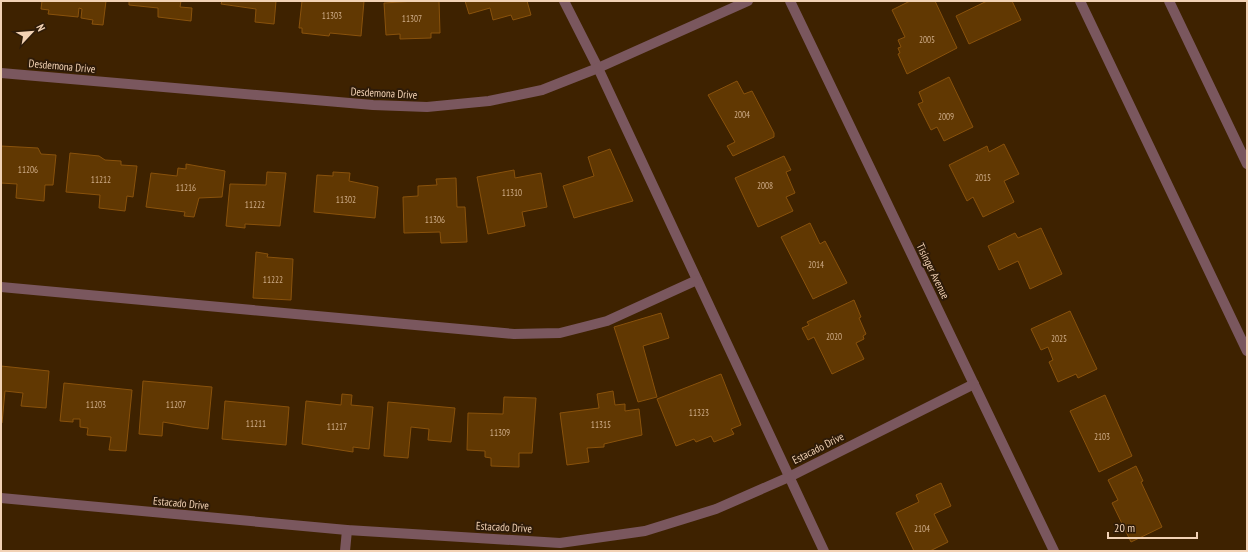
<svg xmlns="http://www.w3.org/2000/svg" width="1248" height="552" viewBox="0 0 1248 552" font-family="'PT Sans Narrow',sans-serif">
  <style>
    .building { fill: #613802; stroke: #89520c }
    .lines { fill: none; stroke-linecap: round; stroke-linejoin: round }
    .service { stroke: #7a575e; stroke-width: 10 }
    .minor { stroke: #7a575e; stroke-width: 10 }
    .labels { text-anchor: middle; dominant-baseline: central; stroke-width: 4; stroke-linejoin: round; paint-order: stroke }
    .number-label { font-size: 9px; fill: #ceac88 }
    .street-label { font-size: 11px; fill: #f2d2b5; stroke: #2e1b08 }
  </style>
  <rect width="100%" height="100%" fill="#3e2200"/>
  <g class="building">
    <path d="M 42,1 L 106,1 L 103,25 L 92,24 L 93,20 L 81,18 L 82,9 L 79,8 L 78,17 L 48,14 L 49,10 L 41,9 Z"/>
    <path d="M 129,1 L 181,1 L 180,7 L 192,8 L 191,21 L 158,17 L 158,8 L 129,5 Z"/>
    <path d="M 222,1 L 276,1 L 274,24 L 255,22 L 256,9 L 221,4 Z"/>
    <path d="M 302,1 L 364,1 L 361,36 L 330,33 L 329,36 L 302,33 L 302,28 L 299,28 Z"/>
    <path d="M 416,1 L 439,1 L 440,33 L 431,33 L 431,38 L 400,39 L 400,34 L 386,35 L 384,3 Z"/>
    <path d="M 465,1 L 527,1 L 531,15 L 513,20 L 511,15 L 493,20 L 490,8 L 469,14 Z"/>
    <path d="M 910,1 L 935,1 L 957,48 L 907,74 L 898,54 L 900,53 L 898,48 L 901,47 L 898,40 L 905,37 L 892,10 Z"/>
    <path d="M 987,1 L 1012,1 L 1021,20 L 969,44 L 956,16 Z"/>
    <path d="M 949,77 L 973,127 L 944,141 L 937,127 L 931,130 L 918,104 L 923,102 L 919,92 Z"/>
    <path d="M 737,81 L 744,94 L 752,91 L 774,133 L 774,137 L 733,156 L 727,146 L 735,142 L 708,95 Z"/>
    <path d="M 1004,144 L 1019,174 L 1004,181 L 1014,202 L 983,217 L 973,197 L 967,201 L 949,165 L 987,146 L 989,152 Z"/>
    <path d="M 1,146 L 38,148 L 41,154 L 56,155 L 53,185 L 45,185 L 44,201 L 16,198 L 17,184 L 1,183 Z"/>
    <path d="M 610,149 L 633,201 L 574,218 L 563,186 L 594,176 L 588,157 Z"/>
    <path d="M 70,153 L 99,156 L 105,160 L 121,161 L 121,165 L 137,166 L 133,197 L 127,196 L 125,211 L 99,208 L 100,195 L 66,192 Z"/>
    <path d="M 784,156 L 791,170 L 786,172 L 795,193 L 786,197 L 793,211 L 758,227 L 735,178 Z"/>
    <path d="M 186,164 L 225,171 L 222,197 L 199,198 L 194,217 L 184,216 L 185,212 L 146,207 L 151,173 L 177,176 L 178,168 L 186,169 Z"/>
    <path d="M 514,170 L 515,178 L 541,173 L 547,207 L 522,212 L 525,226 L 488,234 L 477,177 Z"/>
    <path d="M 267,172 L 286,173 L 280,226 L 245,224 L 245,228 L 226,226 L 230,184 L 266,185 Z"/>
    <path d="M 333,172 L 350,173 L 349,181 L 378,187 L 375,218 L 314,212 L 317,175 L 333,176 Z"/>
    <path d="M 456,178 L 457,207 L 465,207 L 467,242 L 441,243 L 440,232 L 404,233 L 403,197 L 418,196 L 418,186 L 437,185 L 436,179 Z"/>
    <path d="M 810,223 L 820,244 L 825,241 L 847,283 L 813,299 L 781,237 Z"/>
    <path d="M 1041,228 L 1062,274 L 1030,289 L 1018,261 L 999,270 L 988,246 L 1015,233 L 1018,238 Z"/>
    <path d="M 256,252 L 268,254 L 267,257 L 293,259 L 291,300 L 253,298 Z"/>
    <path d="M 854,300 L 861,317 L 859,318 L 866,334 L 863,336 L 864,339 L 856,343 L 864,359 L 832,374 L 814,337 L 808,340 L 802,328 L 809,325 L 807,322 Z"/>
    <path d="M 1070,311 L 1097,369 L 1078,378 L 1076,374 L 1058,382 L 1049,362 L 1053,360 L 1048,347 L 1041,350 L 1031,329 Z"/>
    <path d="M 661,313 L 669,338 L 643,346 L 657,397 L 638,402 L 614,327 Z"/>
    <path d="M 1,366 L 49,371 L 46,408 L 21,406 L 23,393 L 5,391 L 2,423 L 1,423 Z"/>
    <path d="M 721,374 L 741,425 L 731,429 L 734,434 L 714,442 L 711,436 L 696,442 L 694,439 L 676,446 L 657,399 Z"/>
    <path d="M 143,381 L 212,387 L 208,429 L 192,427 L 163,422 L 162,436 L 139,434 Z"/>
    <path d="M 64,383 L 132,390 L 126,451 L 109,450 L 111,437 L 87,435 L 88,428 L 80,427 L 80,419 L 73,419 L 73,422 L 60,421 Z"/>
    <path d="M 613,391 L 615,405 L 625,404 L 625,411 L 639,409 L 642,435 L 604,444 L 604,447 L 587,448 L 589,462 L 567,465 L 560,413 L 599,408 L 597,394 Z"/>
    <path d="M 342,394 L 352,395 L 351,405 L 373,407 L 369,449 L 353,447 L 353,452 L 302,444 L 306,401 L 341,405 Z"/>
    <path d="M 1105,395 L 1132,456 L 1099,472 L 1070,411 Z"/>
    <path d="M 504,397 L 536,398 L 532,453 L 519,453 L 519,467 L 491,466 L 491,458 L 485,457 L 485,451 L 467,450 L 468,413 L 503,414 Z"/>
    <path d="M 225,401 L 289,407 L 286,445 L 222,439 Z"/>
    <path d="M 388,402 L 455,408 L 451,442 L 428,440 L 429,429 L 411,427 L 408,458 L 384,456 Z"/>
    <path d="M 1136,466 L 1143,481 L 1141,482 L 1162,527 L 1131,542 L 1112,503 L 1118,500 L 1108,480 Z"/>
    <path d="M 941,483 L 951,506 L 934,514 L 948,542 L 930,551 L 914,551 L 896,513 L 919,502 L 916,495 Z"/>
  </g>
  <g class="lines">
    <g class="service">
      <path d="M 564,1 L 598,68 L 824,551"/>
      <path d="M 1080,1 L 1247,351"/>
      <path d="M 1169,1 L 1247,164"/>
      <path d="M 1,287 L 514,334 L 560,333 L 607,321 L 697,280"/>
    </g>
    <g class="minor">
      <path d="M 790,1 L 1054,551"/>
      <path d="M 1,73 L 373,105 L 427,107 L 489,101 L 542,90 L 598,68 L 748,1"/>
      <path d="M 1,498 L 347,530 L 560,543 L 645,531 L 716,509 L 789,477 L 974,384"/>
      <path d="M 345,551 L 347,530"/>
    </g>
  </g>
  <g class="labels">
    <g class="number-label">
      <text x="332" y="15">11303</text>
      <text x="412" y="18">11307</text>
      <text x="927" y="39">2005</text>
      <text x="742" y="114">2004</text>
      <text x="946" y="116">2009</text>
      <text x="28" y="169">11206</text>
      <text x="983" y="177">2015</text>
      <text x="101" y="179">11212</text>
      <text x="765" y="185">2008</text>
      <text x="186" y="187">11216</text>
      <text x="512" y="192">11310</text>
      <text x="346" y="199">11302</text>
      <text x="255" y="204">11222</text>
      <text x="435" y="219">11306</text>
      <text x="816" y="264">2014</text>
      <text x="273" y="279">11222</text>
      <text x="834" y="336">2020</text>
      <text x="1059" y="338">2025</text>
      <text x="96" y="404">11203</text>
      <text x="176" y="404">11207</text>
      <text x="699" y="412">11323</text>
      <text x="256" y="423">11211</text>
      <text x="601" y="424">11315</text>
      <text x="337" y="426">11217</text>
      <text x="500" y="432">11309</text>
      <text x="1102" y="436">2103</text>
      <text x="922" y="528">2104</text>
    </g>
    <g class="street-label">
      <text transform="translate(62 66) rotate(5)">Desdemona Drive</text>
      <text transform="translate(384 93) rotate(3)">Desdemona Drive</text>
      <text transform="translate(933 271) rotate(64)">Tisinger Avenue</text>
      <text transform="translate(818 448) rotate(-27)">Estacado Drive</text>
      <text transform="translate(181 503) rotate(5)">Estacado Drive</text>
      <text transform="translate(504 527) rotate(3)">Estacado Drive</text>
    </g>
  </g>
  <rect width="1248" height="552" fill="none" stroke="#f2d2b5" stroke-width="4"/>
  <g transform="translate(32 32) rotate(64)" stroke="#2e1b08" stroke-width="3" paint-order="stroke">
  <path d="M0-3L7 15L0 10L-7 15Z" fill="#f2d2b5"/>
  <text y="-6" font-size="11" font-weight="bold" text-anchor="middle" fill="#f2d2b5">N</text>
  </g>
  <path d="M1108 532v6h89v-6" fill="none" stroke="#f2d2b5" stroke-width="2"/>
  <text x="1114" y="532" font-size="12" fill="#f2d2b5" stroke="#2e1b08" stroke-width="3" paint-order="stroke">20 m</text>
</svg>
